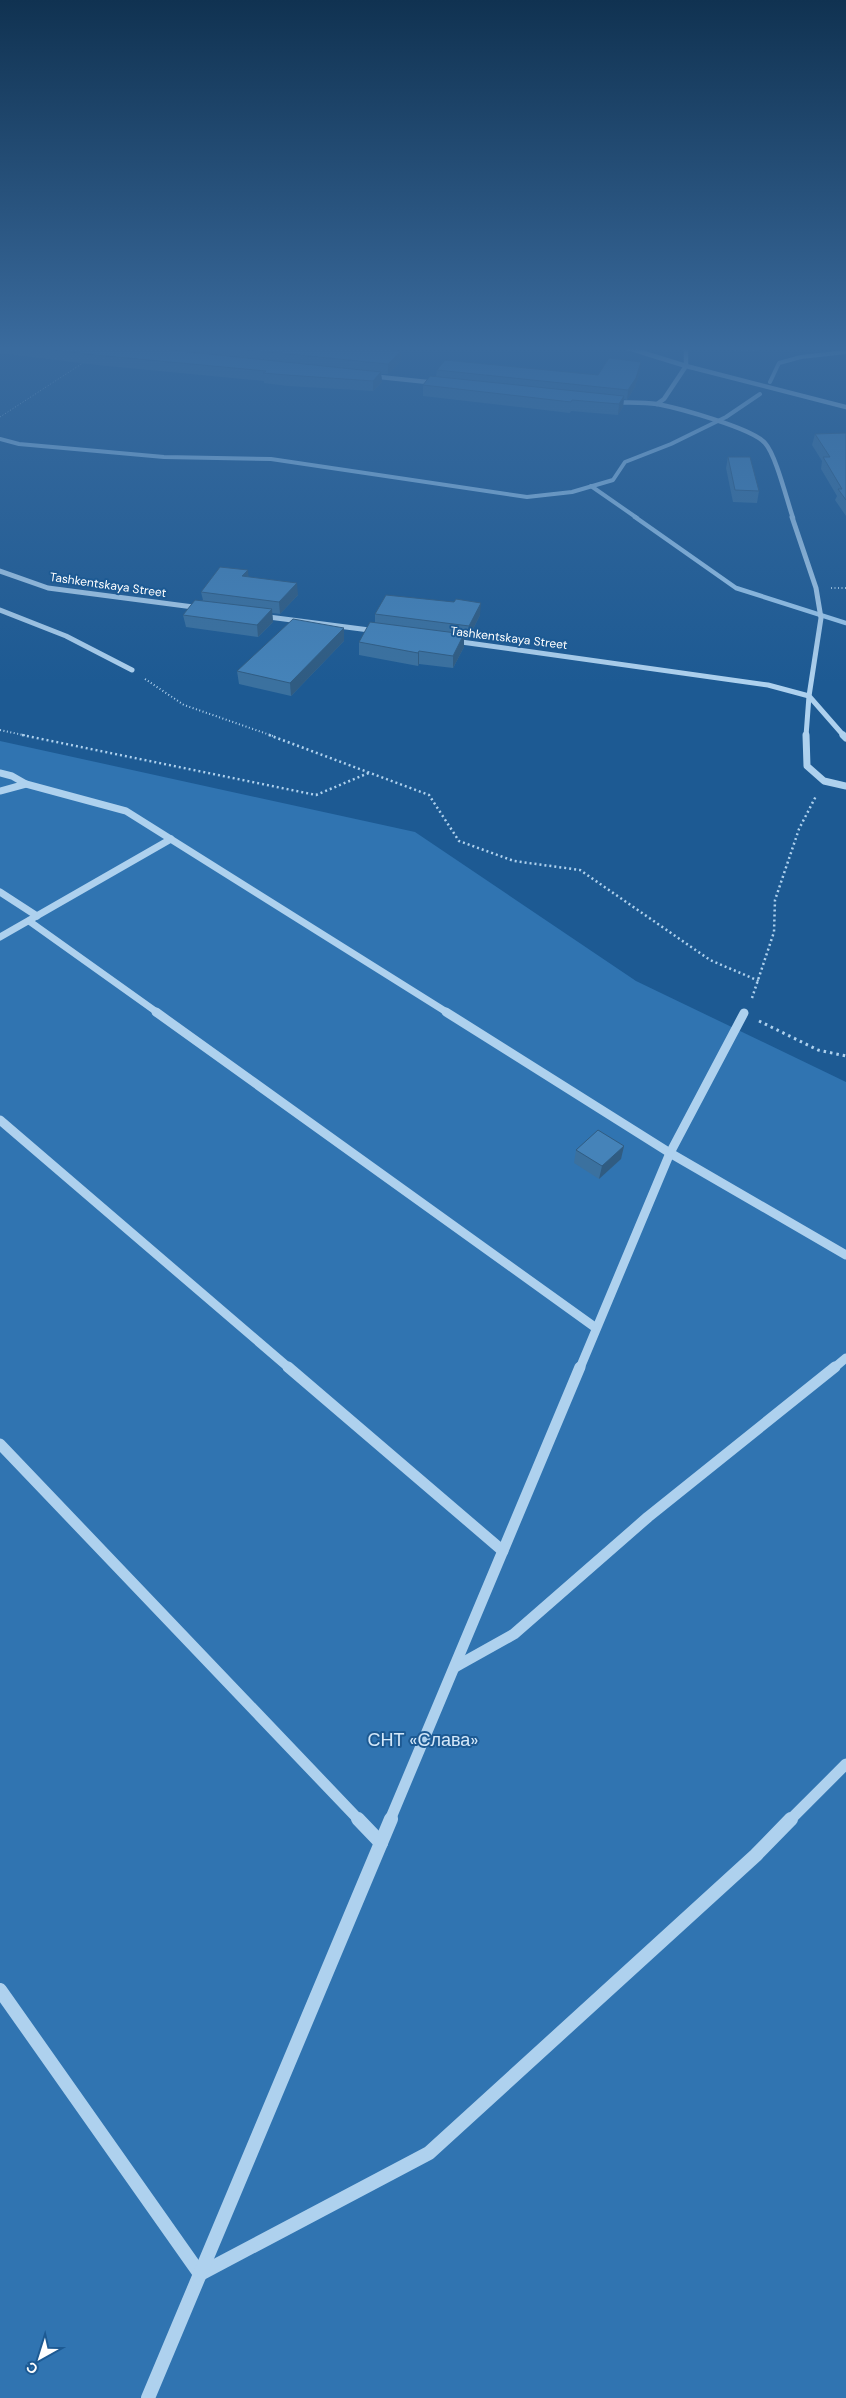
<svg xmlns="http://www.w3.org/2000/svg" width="846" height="2398" viewBox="0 0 846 2398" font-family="'DM Sans',sans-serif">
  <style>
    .green { fill: #3074b1 }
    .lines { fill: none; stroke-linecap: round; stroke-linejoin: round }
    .stream-far1 { stroke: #a2cdf0; stroke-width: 4 }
    .stream { stroke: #a2cdf0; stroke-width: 4.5 }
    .path-far3 { stroke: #aed1ee; stroke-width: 1; stroke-dasharray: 1 2; stroke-linecap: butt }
    .path-far2 { stroke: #aed1ee; stroke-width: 2; stroke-dasharray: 1 2.5; stroke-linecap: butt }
    .path-far1 { stroke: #aed1ee; stroke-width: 2.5; stroke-dasharray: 2 3; stroke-linecap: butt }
    .path { stroke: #aed1ee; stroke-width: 3; stroke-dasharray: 2.5 4; stroke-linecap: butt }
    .minor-far5 { stroke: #aed1ee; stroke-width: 4.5 }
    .minor-far4 { stroke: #aed1ee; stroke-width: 5 }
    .minor-far3 { stroke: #aed1ee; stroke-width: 7 }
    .minor-far2 { stroke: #aed1ee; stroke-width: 9 }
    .minor-far1 { stroke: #aed1ee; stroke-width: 11 }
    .minor { stroke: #aed1ee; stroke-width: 14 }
    .wall { fill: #3b719f }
    .shaded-wall { fill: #305c82 }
    .building { fill: #4583b9; stroke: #305c82 }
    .labels { text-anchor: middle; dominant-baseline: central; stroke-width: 4; stroke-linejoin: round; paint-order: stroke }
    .far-street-label { font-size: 12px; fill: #fff; stroke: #1d5a93 }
    .near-park-label { font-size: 18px; fill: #d5e9fa; stroke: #1d5a93 }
  </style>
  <rect width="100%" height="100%" fill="#1d5a93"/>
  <path class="green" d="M 0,741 L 415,832 L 636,981 L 846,1082 L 846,2398 L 0,2398 Z"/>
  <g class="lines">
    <g class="stream-far1">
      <path d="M 770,382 L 779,363 L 801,357 L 846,352"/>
      <path d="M 0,439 L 19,444 L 164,457 L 271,459 L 527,497 L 572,492 L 613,480 L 625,462 L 671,444 L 726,417 L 760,394"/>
      <path d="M 591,486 L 637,518"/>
    </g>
    <path class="stream" d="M 635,517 L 736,588 L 846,623"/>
    <g class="path-far3">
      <path d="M 717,348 L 747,351 L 777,348"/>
      <path d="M 0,417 L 86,361"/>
    </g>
    <g class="path-far2">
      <path d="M 831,588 L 846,588"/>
      <path d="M 145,679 L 184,705 L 273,736"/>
      <path d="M 0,730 L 28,736"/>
    </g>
    <g class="path-far1">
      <path d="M 22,735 L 316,795 L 371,772"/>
      <path d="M 269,735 L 429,795 L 459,841 L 514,861 L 580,870 L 710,960 L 759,981"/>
      <path d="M 752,998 L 774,932 L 775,900 L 799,829 L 816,796"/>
    </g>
    <path class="path" d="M 759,1021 L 818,1050 L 846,1056"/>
    <g class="minor-far5">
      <path d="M 628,348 L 686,366 L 846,407"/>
      <path d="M 370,376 L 437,383"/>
      <path d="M 611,402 C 626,403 642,402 657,404 C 678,408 752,428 765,443 C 776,455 787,501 793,518"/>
      <path d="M 657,404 L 664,399 L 686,366 L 686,348"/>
    </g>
    <g class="minor-far4">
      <path d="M 792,517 L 816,588 L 821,618 L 809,696 L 844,736"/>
      <path d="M 0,571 L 48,588 L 201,608"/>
      <path d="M 0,610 L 66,636 L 132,670"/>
      <path d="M 261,616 L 377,631"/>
      <path d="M 454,641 L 768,685 L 809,696 L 806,736"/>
    </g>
    <g class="minor-far3">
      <path d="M 806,735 L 807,766 L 824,781 L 846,786"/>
      <path d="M 843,735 L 846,738"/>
      <path d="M 0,773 L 12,776 L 26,784"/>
      <path d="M 0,791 L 26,784 L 126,811 L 448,1013"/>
      <path d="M 0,892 L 37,916"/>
      <path d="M 29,921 L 158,1013"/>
      <path d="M 0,937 L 171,839"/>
    </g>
    <g class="minor-far2">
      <path d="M 156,1012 L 596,1328"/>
      <path d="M 446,1012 L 670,1153 L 846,1255"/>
      <path d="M 0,1120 L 289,1368"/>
      <path d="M 580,1368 L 670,1153 L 744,1013"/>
      <path d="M 834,1368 L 846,1358"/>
    </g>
    <g class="minor-far1">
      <path d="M 288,1367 L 503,1551"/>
      <path d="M 0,1444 L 359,1820"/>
      <path d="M 455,1667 L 514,1634 L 648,1517 L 835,1367"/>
      <path d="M 390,1820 L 580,1367"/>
      <path d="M 790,1820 L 846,1764"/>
    </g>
    <g class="minor">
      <path d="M 358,1819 L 381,1843"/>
      <path d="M 0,1990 L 200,2274 L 429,2153 L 756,1855 L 791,1819"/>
      <path d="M 148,2398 L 391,1819"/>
    </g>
  </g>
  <g class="wall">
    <path d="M 0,348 L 384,348 L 384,349 L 401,361 L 388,374 L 381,374 L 382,382 L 373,391 L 288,386 L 264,383 L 264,381 L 97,365 L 0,353 Z"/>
    <path d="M 437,370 L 598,375 L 640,371 L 635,387 L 627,400 L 624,399 L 623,407 L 618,415 L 571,411 L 570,413 L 423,396 L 423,385 L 436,377 Z"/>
    <path d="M 846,433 L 846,516 L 835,500 L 837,496 L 821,469 L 822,461 L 812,445 L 815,434 Z"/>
    <path d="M 728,457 L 759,491 L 757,503 L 733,502 L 726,468 Z"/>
    <path d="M 249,577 L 298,595 L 280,614 L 272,613 L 273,622 L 258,637 L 186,627 L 183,615 L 203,600 L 201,592 Z"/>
    <path d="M 375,614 L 480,615 L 468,639 L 464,638 L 464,647 L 453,668 L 419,664 L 418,666 L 359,655 L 359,642 L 375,623 Z"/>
    <path d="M 344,628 L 344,641 L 291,696 L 239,684 L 237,671 Z"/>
    <path d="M 624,1146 L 621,1159 L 599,1179 L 574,1163 L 576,1150 Z"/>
  </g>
  <g class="shaded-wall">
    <path d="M 401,351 L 401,361 L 388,374 L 388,364 Z"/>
    <path d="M 641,362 L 640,371 L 635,387 L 627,400 L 628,390 Z"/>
    <path d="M 381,372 L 382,382 L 373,391 L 373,381 Z"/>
    <path d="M 624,396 L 623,407 L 618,415 L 619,404 Z"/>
    <path d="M 248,570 L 249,582 L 242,576 Z"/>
    <path d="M 297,583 L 298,595 L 280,614 L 279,602 Z"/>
    <path d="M 481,603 L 480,615 L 468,639 L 469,626 Z"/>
    <path d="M 272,609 L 273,622 L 258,637 L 257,625 Z"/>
    <path d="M 344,628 L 344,641 L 291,696 L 290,683 Z"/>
    <path d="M 464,634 L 464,647 L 453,668 L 453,656 Z"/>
    <path d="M 419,651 L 419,664 L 418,666 L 418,653 Z"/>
    <path d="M 624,1146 L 621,1159 L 599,1179 L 602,1166 Z"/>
  </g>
  <g class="building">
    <path d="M 38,348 L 151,348 L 381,372 L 373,381 L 287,375 L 263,373 L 266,371 L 95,355 Z"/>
    <path d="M 229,348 L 377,348 L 401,351 L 388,364 Z"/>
    <path d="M 609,358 L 641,362 L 636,378 L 628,390 L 437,370 L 445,360 L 598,375 Z"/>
    <path d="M 430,376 L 624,396 L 619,404 L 572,400 L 571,402 L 423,385 Z"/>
    <path d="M 846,433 L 846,500 L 838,489 L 842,489 L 823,457 L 830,457 L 815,434 Z"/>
    <path d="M 728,457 L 750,457 L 759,491 L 735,490 Z"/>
    <path d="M 220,567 L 248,570 L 242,576 L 297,583 L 279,602 L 201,592 Z"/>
    <path d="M 386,595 L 454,602 L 456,599 L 481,603 L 469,626 L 375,614 Z"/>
    <path d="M 195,600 L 272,609 L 257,625 L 183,615 Z"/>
    <path d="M 293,619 L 344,628 L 290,683 L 237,671 Z"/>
    <path d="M 370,622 L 464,634 L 453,656 L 419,651 L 418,653 L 359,642 Z"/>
    <path d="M 598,1130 L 624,1146 L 602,1166 L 576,1150 Z"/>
  </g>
  <linearGradient id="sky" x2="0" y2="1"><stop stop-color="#103251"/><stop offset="0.51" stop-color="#3a6b9e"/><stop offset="1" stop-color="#3a6b9e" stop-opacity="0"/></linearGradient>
  <rect width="846" height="683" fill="url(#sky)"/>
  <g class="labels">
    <g class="far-street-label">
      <text transform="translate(108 585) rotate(8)">Tashkentskaya Street</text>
      <text transform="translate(509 638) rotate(7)">Tashkentskaya Street</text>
    </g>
    <g class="near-park-label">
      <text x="423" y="1740">СНТ «Слава»</text>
    </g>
  </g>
  <g transform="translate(40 2358) rotate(219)" stroke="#1d5a93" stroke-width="4" paint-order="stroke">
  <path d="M0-4L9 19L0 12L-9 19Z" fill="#ffffff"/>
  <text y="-8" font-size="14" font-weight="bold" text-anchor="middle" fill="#ffffff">С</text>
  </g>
</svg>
